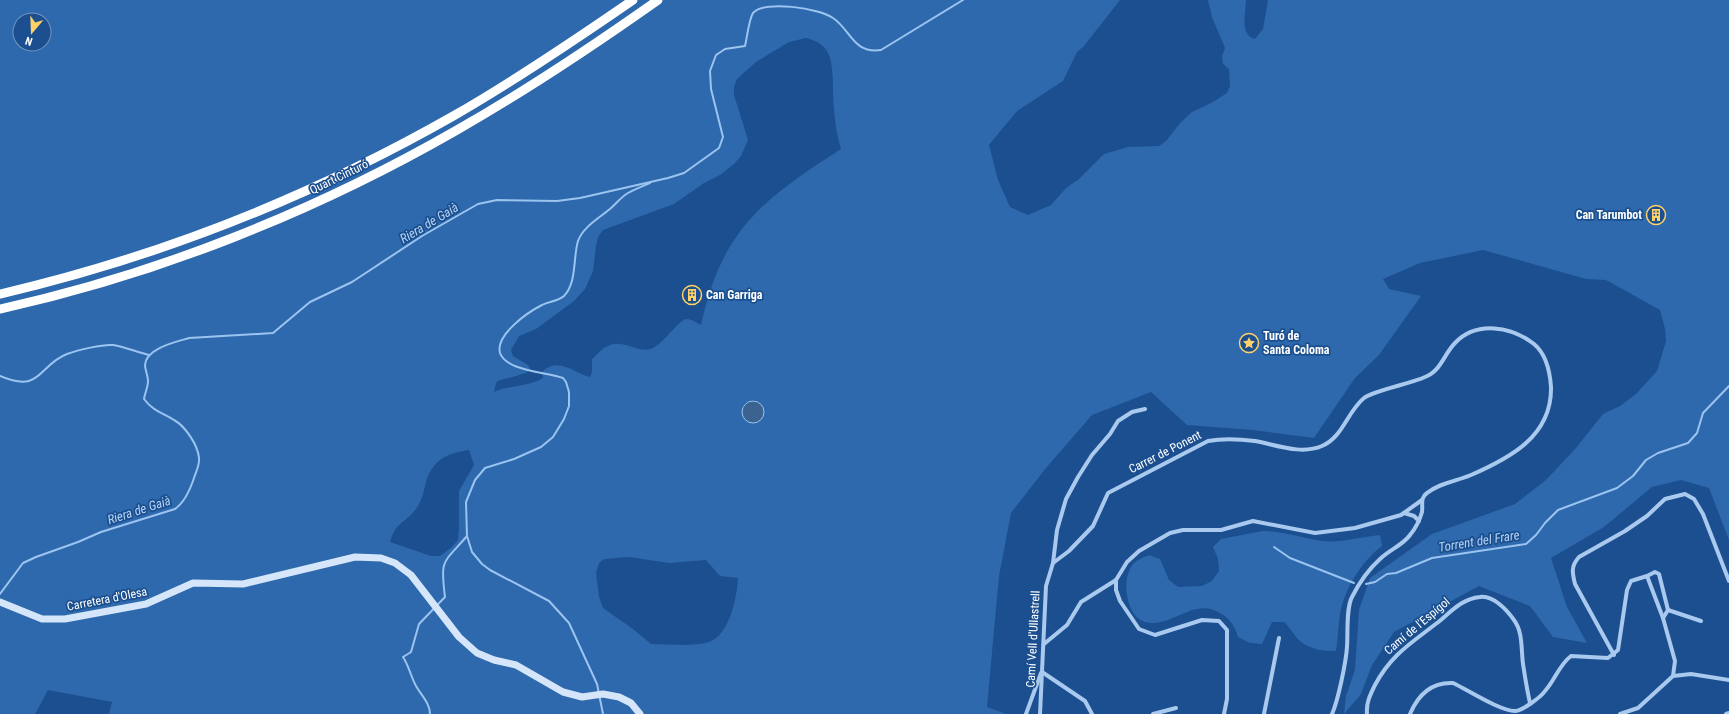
<svg xmlns="http://www.w3.org/2000/svg" width="1729" height="714" viewBox="0 0 1729 714" font-family="'Roboto Condensed',sans-serif">
  <style>
    .green { fill: #2e69ad; fill-rule: evenodd }
    .water { fill: #3c6290; stroke: #9cc4f0 }
    .lines { fill: none; stroke-linecap: round; stroke-linejoin: round }
    .stream { stroke: #9cc4f0; stroke-width: 2 }
    .street { stroke: #a9c9ee; stroke-width: 4 }
    .secondary { stroke: #d6e6fa; stroke-width: 7 }
    .highway { stroke: #fff; stroke-width: 9 }
    .labels { text-anchor: middle; dominant-baseline: central; stroke-width: 3.5; stroke-linejoin: round; paint-order: stroke }
    .street-label { font-size: 12px; fill: #fff; stroke: #1b4f8f }
    .poi-label { font-size: 12px; font-weight: bold; fill: #fff; stroke: #1b4f8f; text-anchor: start }
    .water-label { font-size: 13px; font-style: italic; fill: #b5d3f5; stroke: #1b4f8f }
  </style>
  <rect width="100%" height="100%" fill="#1b4f8f"/>
  <g class="green">
    <path d="M 0,0 L 1120,0 L 1084,46 L 1077,52 L 1063,81 L 1017,111 L 989,145 L 998,180 L 1010,207 L 1028,215 L 1051,205 L 1066,188 L 1079,179 L 1104,154 L 1128,147 L 1159,146 L 1166,141 L 1181,122 L 1192,112 L 1213,102 L 1227,93 L 1230,86 L 1229,69 L 1223,64 L 1222,56 L 1225,48 L 1212,17 L 1208,0 L 1246,0 C 1246,12 1239,35 1255,39 L 1263,29 L 1268,0 L 1729,0 L 1729,540 L 1709,488 L 1681,480 L 1652,487 L 1604,527 L 1551,558 L 1567,607 L 1587,643 L 1553,637 L 1530,606 L 1479,586 L 1394,632 L 1372,665 L 1361,694 L 1344,714 L 1346,696 L 1355,670 L 1359,610 L 1370,578 L 1432,534 L 1515,504 L 1546,480 L 1576,448 L 1603,414 L 1620,406 L 1636,394 L 1657,371 L 1666,341 L 1665,329 L 1660,310 L 1606,280 L 1586,279 L 1483,250 L 1420,263 L 1383,279 L 1389,289 L 1421,296 L 1379,355 L 1355,378 L 1314,438 L 1253,430 L 1187,425 L 1151,392 L 1092,415 L 1046,468 L 1011,513 L 999,576 L 987,707 L 1006,714 L 109,714 L 112,702 L 48,690 L 35,714 L 0,714 ZM 20,20 L 44,20 L 44,44 L 20,44 ZM 806,38 C 814,40 822,43 827,51 C 835,64 832,93 834,109 C 835,123 837,136 841,149 C 762,200 722,229 701,325 C 697,323 692,319 687,319 C 679,319 664,343 653,348 C 638,355 624,338 608,346 C 602,348 597,355 592,359 L 592,372 L 590,377 C 573,373 559,356 542,372 L 543,378 C 528,387 510,385 494,392 L 496,383 L 498,381 L 526,373 L 530,369 L 528,365 L 513,356 L 511,350 L 519,336 L 536,329 L 574,301 L 585,289 L 593,271 L 596,246 L 598,237 L 603,230 L 674,204 L 704,183 L 720,175 L 734,164 L 741,156 L 748,140 L 734,95 L 734,87 L 737,79 L 756,62 L 789,42 ZM 754,400 C 760,402 764,407 764,414 L 742,408 L 745,403 ZM 469,450 L 474,465 L 459,491 L 459,528 L 458,540 L 452,547 L 440,556 L 431,556 L 390,542 C 396,521 405,524 416,509 C 421,502 423,495 425,486 C 431,461 444,454 469,450 ZM 629,557 L 669,563 L 706,560 L 720,576 L 738,578 C 737,596 730,635 709,642 C 691,647 670,644 651,644 L 633,629 L 603,608 L 599,597 L 596,573 L 599,563 L 604,559 Z"/>
    <path d="M 1263,531 C 1284,531 1301,538 1321,541 C 1341,543 1361,537 1380,535 L 1382,546 C 1361,562 1345,588 1340,614 C 1338,626 1338,639 1336,651 C 1324,651 1310,650 1300,641 C 1294,636 1290,627 1284,622 L 1272,622 L 1262,644 L 1250,643 L 1238,637 C 1234,625 1230,618 1218,612 C 1192,598 1171,629 1145,622 C 1127,617 1122,584 1130,569 C 1134,561 1141,558 1149,555 L 1160,559 L 1169,580 L 1178,587 L 1202,586 L 1212,581 L 1219,571 L 1218,559 L 1213,547 L 1221,539 Z"/>
  </g>
  <circle class="water" cx="753" cy="412" r="11"/>
  <g class="lines">
    <g class="stream">
      <path d="M 0,376 C 42,394 38,365 67,354 C 78,350 103,344 113,345 C 125,347 137,352 149,355"/>
      <path d="M 1274,547 L 1290,558 L 1354,583"/>
      <path d="M 1366,584 L 1375,582 L 1387,574 L 1396,573 L 1432,558 L 1526,544 L 1536,535 L 1545,523 L 1558,510 L 1617,488 L 1633,476 L 1646,460 L 1658,453 L 1688,443 L 1697,433 L 1703,413 L 1729,386"/>
      <path d="M 0,594 L 23,563 L 36,557 L 78,542 L 101,532 L 175,509 C 185,502 190,490 194,478 C 196,472 200,464 199,458 C 198,445 185,426 174,420 C 163,413 153,411 144,399 C 145,393 148,387 148,381 C 148,375 145,370 145,365 C 146,348 176,342 189,338 L 273,333 L 310,302 L 352,282 L 422,236 L 478,204 L 497,200 L 557,201 L 580,198 L 668,178 L 684,173 L 719,148 L 723,137 L 711,89 L 710,71 L 716,55 L 725,49 L 745,46 C 747,38 749,19 753,13 C 765,0 819,8 833,18 C 851,30 853,54 881,50 L 963,0"/>
      <path d="M 430,714 C 430,703 421,695 416,686 C 411,677 409,666 403,657 L 411,652 L 419,624 L 445,597 C 440,558 443,564 467,536"/>
      <path d="M 603,714 L 597,684 L 569,623 L 549,601 L 490,570 L 482,564 L 472,552 L 467,536 L 466,502 L 475,480 L 485,468 L 514,459 L 541,447 L 553,437 L 564,419 L 569,406 L 569,392 L 566,382 L 563,378 C 547,372 506,371 500,353 C 495,335 528,312 542,305 C 549,301 557,302 564,296 C 577,283 573,257 578,241 C 583,227 599,218 610,209 C 616,204 621,197 628,193 C 635,189 643,186 650,183"/>
    </g>
    <g class="street">
      <path d="M 1404,513 L 1414,516 L 1419,521"/>
      <path d="M 1053,563 L 1069,551 L 1093,526 L 1108,493 L 1208,441 C 1224,438 1239,439 1255,441 C 1277,445 1301,455 1322,446 C 1343,437 1347,412 1364,398 C 1375,390 1410,384 1425,377 C 1441,371 1444,354 1455,343 C 1477,320 1512,327 1534,344 C 1546,354 1550,372 1551,387 C 1552,436 1510,458 1471,475 C 1457,481 1439,483 1427,493 C 1420,498 1423,504 1422,512 C 1420,519 1415,529 1410,535 C 1403,545 1389,550 1380,559 C 1369,569 1359,583 1352,597 C 1346,608 1348,634 1347,647 C 1346,662 1338,701 1332,714"/>
      <path d="M 1647,576 L 1655,572 L 1659,574 L 1668,610 L 1663,618"/>
      <path d="M 1116,580 L 1116,590 L 1120,601 L 1139,629 L 1155,635 L 1202,620 L 1219,621 L 1227,630 L 1227,699 L 1224,714"/>
      <path d="M 1668,610 L 1701,621"/>
      <path d="M 1044,644 L 1067,625 L 1081,602 L 1116,580 L 1127,562 L 1139,551 L 1170,533 L 1183,530 L 1221,530 L 1253,521 L 1315,533 L 1355,528 L 1401,515 L 1422,500"/>
      <path d="M 1614,655 L 1575,584 C 1572,572 1571,566 1579,557 L 1625,531 L 1647,516 L 1665,499 L 1685,494 L 1694,499 L 1703,514 L 1729,581"/>
      <path d="M 1042,672 L 1085,701 L 1092,714"/>
      <path d="M 1026,714 L 1041,673"/>
      <path d="M 1040,714 L 1046,586 L 1053,563 L 1057,530 L 1066,499 L 1078,477 L 1092,455 L 1110,434 L 1118,421 L 1132,412 L 1145,409"/>
      <path d="M 1153,714 L 1176,708"/>
      <path d="M 1264,714 L 1279,638"/>
      <path d="M 1367,714 C 1366,703 1370,695 1375,685 C 1391,655 1410,644 1437,623 C 1451,612 1461,599 1480,597 C 1493,595 1507,610 1514,620 C 1523,632 1521,649 1523,664 C 1525,677 1527,690 1530,703"/>
      <path d="M 1410,714 C 1418,695 1431,682 1453,683 C 1468,690 1500,711 1515,711 C 1522,711 1541,697 1545,691 C 1555,680 1559,665 1571,656 L 1608,658 L 1618,650 L 1627,590 L 1631,581 L 1647,576 L 1663,618 L 1675,661 L 1673,676"/>
      <path d="M 1620,714 L 1638,708 L 1673,676 L 1691,674 L 1729,680"/>
      <path d="M 1726,714 L 1729,713"/>
    </g>
    <path class="secondary" d="M 0,602 L 42,619 L 65,619 L 146,604 L 193,583 L 243,584 L 355,557 L 381,558 L 395,563 L 411,575 L 459,637 L 477,653 L 494,660 L 516,665 L 563,692 L 582,697 L 603,694 L 619,697 L 631,703 L 640,714"/>
    <g class="highway">
      <path d="M 0,294 C 159,257 313,196 455,115 C 516,80 575,40 633,0"/>
      <path d="M 0,309 C 159,274 316,211 457,130 C 527,90 593,46 658,0"/>
    </g>
  </g>
  <defs>
    <g id="building-ring" transform="scale(1)"><circle r="9.5" fill="#1b4f8f" stroke="#ffd166" stroke-width="1.5"/><path d="M-4-6H4V6H1V3H-1V6H-4ZM-2.5-4.3h1.7v1.8h-1.7ZM.8-4.3h1.7v1.8H.8ZM-2.5-1h1.7V.8h-1.7ZM.8-1h1.7V.8H.8Z" fill="#ffd166"/></g>
    <g id="sight-ring" transform="scale(1)"><circle r="9.5" fill="#1b4f8f" stroke="#ffd166" stroke-width="1.5"/><path d="M0-6L1.8-2.2L6-1.7L2.9 1.2L3.7 5.4L0 3.3L-3.7 5.4L-2.9 1.2L-6-1.7L-1.8-2.2Z" fill="#ffd166"/></g>
  </defs>
  <g fill-rule="evenodd">
    <use href="#building-ring" x="1656" y="215"/>
    <use href="#building-ring" x="692" y="295"/>
    <use href="#sight-ring" x="1249" y="343"/>
  </g>
  <g class="labels">
    <g class="street-label">
      <text transform="translate(339 177) rotate(-26)">Quart Cinturó</text>
      <text transform="translate(1165 452) rotate(-27)">Carrer de Ponent</text>
      <text transform="translate(107 599) rotate(-11)">Carretera d'Olesa</text>
      <text transform="translate(1417 626) rotate(-40)">Camí de l'Espígol</text>
      <text transform="translate(1033 639) rotate(-87)">Camí Vell d'Ullastrell</text>
    </g>
    <g class="poi-label">
      <text x="1642" y="215" text-anchor="end">Can Tarumbot</text>
      <text x="706" y="295">Can Garriga</text>
      <text x="1263" y="336">Turó de<tspan x="1263" dy="14">Santa Coloma</tspan></text>
    </g>
    <g class="water-label">
      <text transform="translate(429 223) rotate(-31)">Riera de Gaià</text>
      <text transform="translate(139 510) rotate(-18)">Riera de Gaià</text>
      <text transform="translate(1479 541) rotate(-9)">Torrent del Frare</text>
    </g>
  </g>
  <g transform="translate(32 32) rotate(199)"><circle r="19" fill="#1b4f8f" stroke="#7695bc"/>
  <path d="M0-3L7 15L0 10L-7 15Z" fill="#ffd166"/>
  <text y="-6" font-size="11" font-weight="bold" text-anchor="middle" fill="#ffffff">N</text>
  </g>
</svg>
